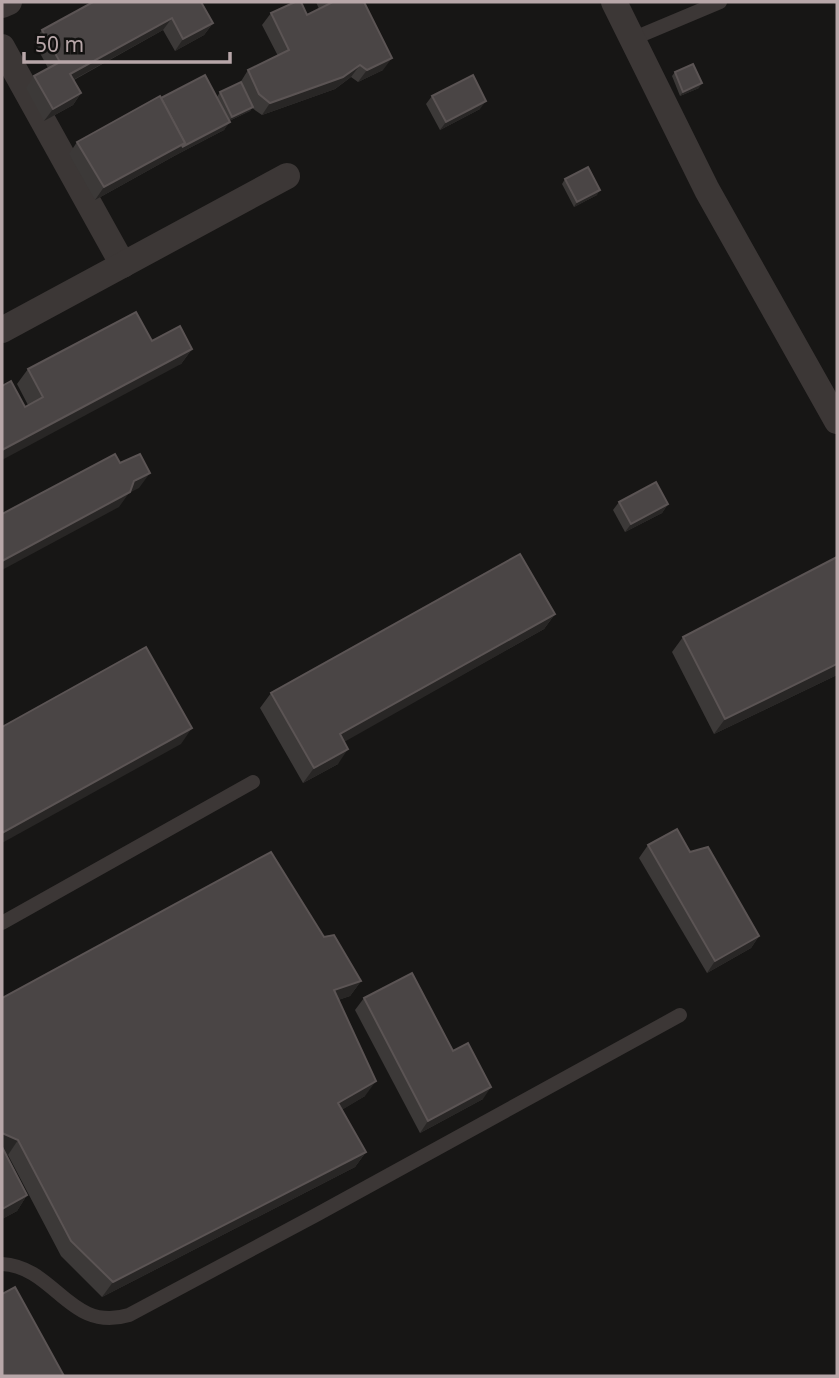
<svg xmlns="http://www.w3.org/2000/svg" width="839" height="1378" viewBox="0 0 839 1378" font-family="'Noto Sans',sans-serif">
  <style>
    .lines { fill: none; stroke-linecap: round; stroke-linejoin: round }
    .service { stroke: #3c3736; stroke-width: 14 }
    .minor { stroke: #3c3736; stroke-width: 26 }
    .wall { fill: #3c3938 }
    .shaded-wall { fill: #282625 }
    .building { fill: #4a4545; stroke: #5b5454; stroke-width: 2 }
  </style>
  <rect width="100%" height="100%" fill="#171615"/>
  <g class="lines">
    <g class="service">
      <path d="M 632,39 L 720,2"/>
      <path d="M 2,923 L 253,782"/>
      <path d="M 2,1264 C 56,1267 69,1333 129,1315 L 316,1215 L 680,1015"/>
    </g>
    <g class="minor">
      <path d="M 614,2 L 707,190 L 837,421"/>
      <path d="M 2,5 L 9,2"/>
      <path d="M 2,47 L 123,265"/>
      <path d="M 2,330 L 287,176"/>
    </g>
  </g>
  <g class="wall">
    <path d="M 93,2 L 213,23 L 204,35 L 175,51 L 163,30 L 74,80 L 81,93 L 73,105 L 44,121 L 26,88 L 34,76 L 48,68 L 34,42 L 42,30 Z"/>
    <path d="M 316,2 L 364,2 L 383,70 L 358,82 L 351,77 L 335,89 L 262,115 L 252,108 L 250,111 L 229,121 L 224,130 L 176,155 L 95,200 L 69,154 L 77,142 L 161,98 L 223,108 L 217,97 L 220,92 L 240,83 L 248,70 L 278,56 L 262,25 L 271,13 L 307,15 L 319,9 Z"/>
    <path d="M 675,72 L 699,88 L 680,96 L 672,76 Z"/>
    <path d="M 432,96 L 480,109 L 440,130 L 426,104 Z"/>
    <path d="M 565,179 L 597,195 L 574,207 L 562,184 Z"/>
    <path d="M 152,341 L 192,349 L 181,364 L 25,407 L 28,405 L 17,384 L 28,369 Z"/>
    <path d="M 619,502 L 668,504 L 662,513 L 625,532 L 613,510 Z"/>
    <path d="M 837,557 L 837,675 L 714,734 L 672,652 L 683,637 Z"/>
    <path d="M 555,614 L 544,629 L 344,741 L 338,764 L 303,783 L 260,708 L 271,693 Z"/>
    <path d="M 648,845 L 690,852 L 759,936 L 751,948 L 707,973 L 639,858 Z"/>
    <path d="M 324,937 L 361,981 L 350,996 L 338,1000 L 365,1096 L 341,1110 L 366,1152 L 355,1167 L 102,1297 L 61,1256 L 8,1155 L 5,1154 L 27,1195 L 17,1211 L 2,1219 L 2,998 Z"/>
    <path d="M 364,998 L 453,1051 L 483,1099 L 420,1133 L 355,1010 Z"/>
  </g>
  <g class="shaded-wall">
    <path d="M 172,18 L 163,30 L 62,86 L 70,74 Z"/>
    <path d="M 213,23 L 204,35 L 175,51 L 183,39 Z"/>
    <path d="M 392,58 L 383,70 L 358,82 L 367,70 Z"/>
    <path d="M 360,65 L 351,77 L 335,89 L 262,115 L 270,103 Z"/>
    <path d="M 702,83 L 699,88 L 680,96 L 683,92 Z"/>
    <path d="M 81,93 L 73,105 L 44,121 L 53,109 Z"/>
    <path d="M 486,101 L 480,109 L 440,130 L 446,122 Z"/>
    <path d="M 253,107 L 250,111 L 229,121 L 232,117 Z"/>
    <path d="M 230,122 L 224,130 L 176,155 L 95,200 L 104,187 L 185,143 Z"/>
    <path d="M 600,190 L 597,195 L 574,207 L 577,202 Z"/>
    <path d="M 192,349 L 181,364 L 2,460 L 2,450 Z"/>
    <path d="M 150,473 L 139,488 L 129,493 L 119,507 L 2,570 L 2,561 Z"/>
    <path d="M 668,504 L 662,513 L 625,532 L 631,524 Z"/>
    <path d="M 555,614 L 544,629 L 330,750 L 340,734 Z"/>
    <path d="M 837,664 L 837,675 L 714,734 L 725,719 Z"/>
    <path d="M 192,728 L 181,744 L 2,843 L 2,833 Z"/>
    <path d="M 348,749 L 338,764 L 303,783 L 314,768 Z"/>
    <path d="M 759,936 L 751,948 L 707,973 L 715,961 Z"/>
    <path d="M 361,981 L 350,996 L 323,1005 L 334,990 Z"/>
    <path d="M 376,1081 L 365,1096 L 327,1119 L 338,1103 Z"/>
    <path d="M 491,1087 L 483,1099 L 420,1133 L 428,1121 Z"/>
    <path d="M 2,1133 L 18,1140 L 8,1155 L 2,1153 Z"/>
    <path d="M 366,1152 L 355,1167 L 102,1297 L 113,1282 Z"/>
    <path d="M 27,1195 L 17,1211 L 2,1219 L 2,1209 Z"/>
  </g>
  <g class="building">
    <path d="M 93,2 L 201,2 L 213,23 L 183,39 L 172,18 L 70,74 L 81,93 L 53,109 L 34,76 L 60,62 L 42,30 Z"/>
    <path d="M 295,2 L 301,2 L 307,15 L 331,3 L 330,2 L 364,2 L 392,58 L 367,70 L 360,65 L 343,77 L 270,103 L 259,94 L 248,70 L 289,50 L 271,13 Z"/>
    <path d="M 693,64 L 702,83 L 683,92 L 675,72 Z"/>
    <path d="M 205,75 L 230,122 L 182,147 L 185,143 L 161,98 Z"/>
    <path d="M 473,75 L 486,101 L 446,122 L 432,96 Z"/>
    <path d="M 241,82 L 253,107 L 232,117 L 220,92 Z"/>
    <path d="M 160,96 L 185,143 L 104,187 L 77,142 Z"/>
    <path d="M 588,167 L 600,190 L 577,202 L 565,179 Z"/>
    <path d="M 136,312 L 152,341 L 180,326 L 192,349 L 2,450 L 2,386 L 11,381 L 25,407 L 43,397 L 28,369 Z"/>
    <path d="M 115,454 L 120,463 L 140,454 L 150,473 L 134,481 L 130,492 L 2,561 L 2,514 Z"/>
    <path d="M 656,482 L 668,504 L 631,524 L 619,502 Z"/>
    <path d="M 520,554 L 555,614 L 340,734 L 348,749 L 314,768 L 271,693 Z"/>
    <path d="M 837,557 L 837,664 L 725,719 L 683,637 Z"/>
    <path d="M 146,647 L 192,728 L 2,833 L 2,727 Z"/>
    <path d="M 677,829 L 690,852 L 708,847 L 759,936 L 715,961 L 648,845 Z"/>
    <path d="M 271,852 L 324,937 L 334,935 L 361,981 L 334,990 L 376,1081 L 338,1103 L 366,1152 L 113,1282 L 71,1241 L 18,1140 L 2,1133 L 2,998 Z"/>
    <path d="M 412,973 L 453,1051 L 468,1043 L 491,1087 L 428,1121 L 364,998 Z"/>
    <path d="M 2,1147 L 27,1195 L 2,1209 Z"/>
    <path d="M 15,1287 L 64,1376 L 2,1376 L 2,1294 Z"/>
  </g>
  <rect width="839" height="1378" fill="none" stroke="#b8a7a9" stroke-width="7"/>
  <path d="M24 52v10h206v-10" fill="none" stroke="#b8a7a9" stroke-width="3.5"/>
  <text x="35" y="52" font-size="21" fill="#b8a7a9" stroke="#121110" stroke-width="5" paint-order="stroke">50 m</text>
</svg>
